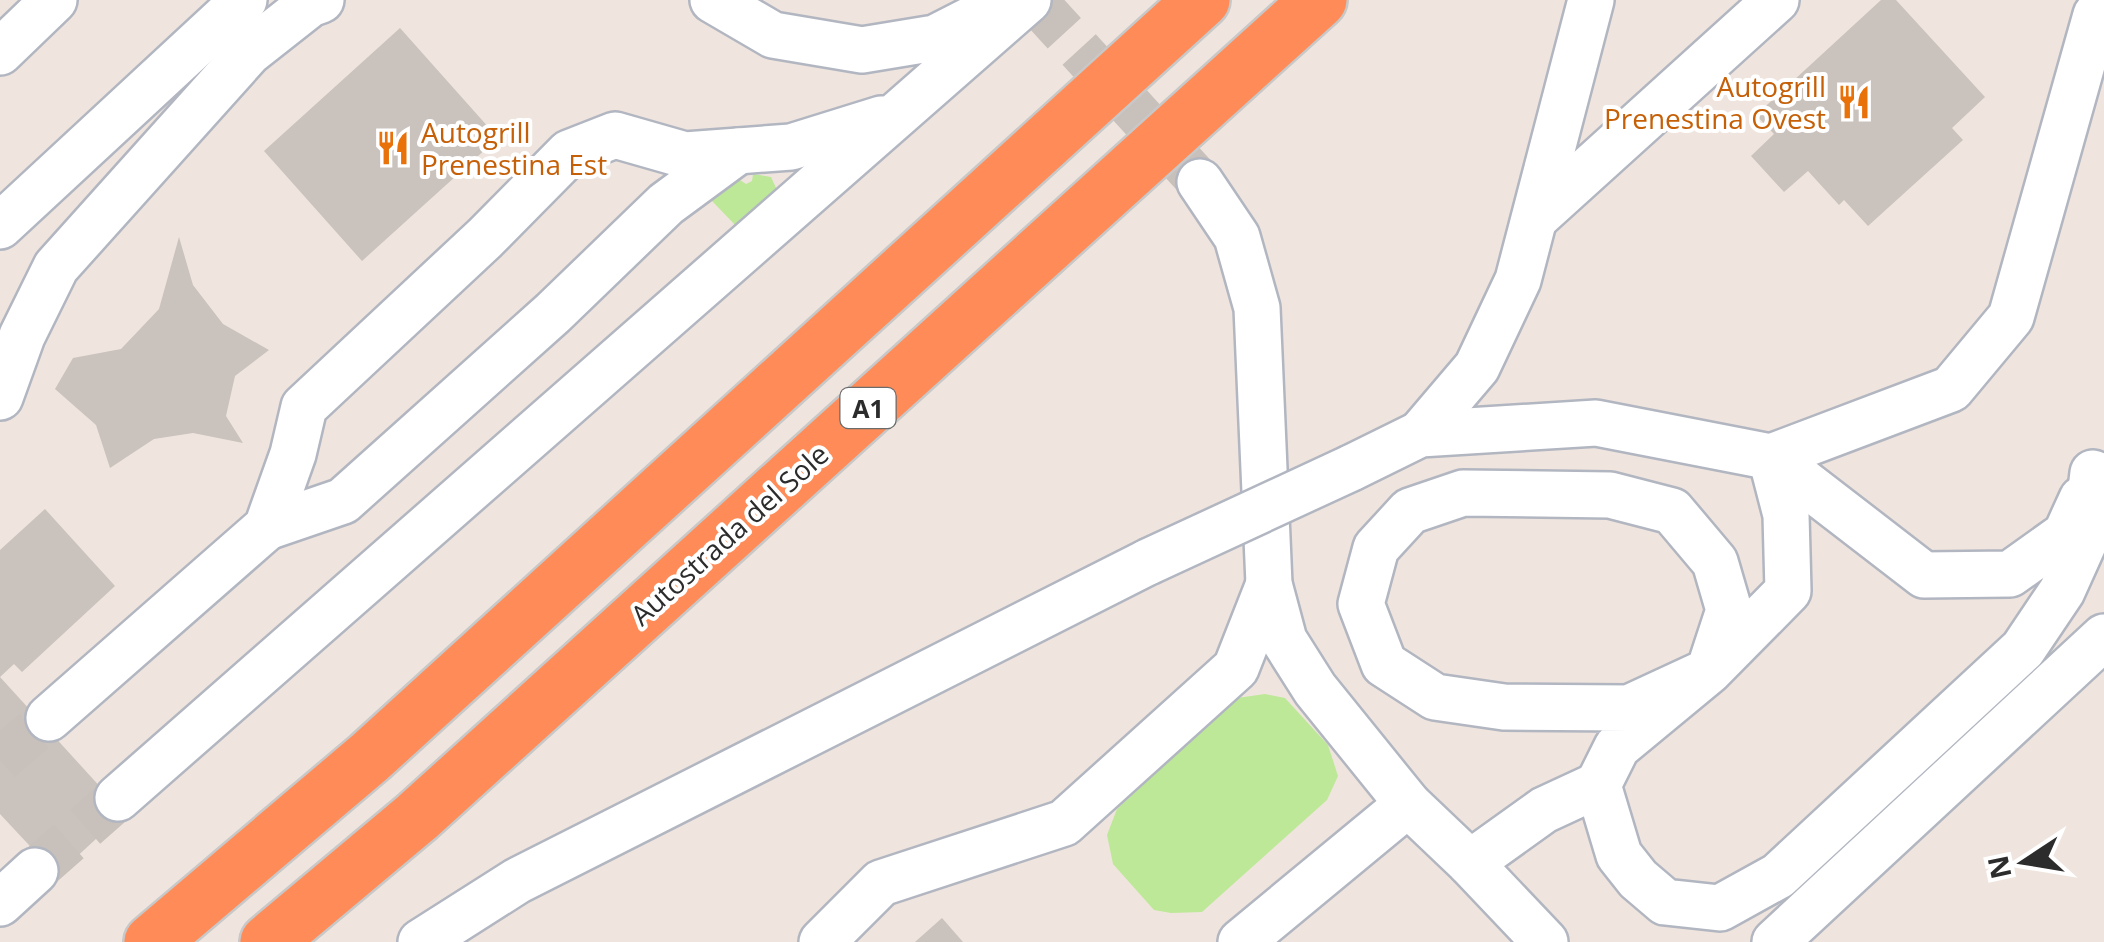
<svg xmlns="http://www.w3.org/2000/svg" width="2104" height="942" viewBox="0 0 2104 942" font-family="'Open Sans',sans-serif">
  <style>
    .green { fill: #bde897 }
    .building { fill: #cac2bd }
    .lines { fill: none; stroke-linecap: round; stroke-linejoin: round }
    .minor-tunnel { stroke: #c8c0ba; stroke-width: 45; stroke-dasharray: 45 22; stroke-linecap: butt }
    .minor-casing { stroke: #b2b6c1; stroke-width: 50 }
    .highway-casing { stroke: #c8c8c8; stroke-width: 60 }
    .minor { stroke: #fff; stroke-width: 45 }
    .highway { stroke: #ff8c58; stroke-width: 55 }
    .minor-bridge-casing { stroke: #b2b6c1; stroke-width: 50; stroke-linecap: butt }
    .minor-bridge { stroke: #fff; stroke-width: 45 }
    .labels { text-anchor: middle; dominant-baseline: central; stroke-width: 8; stroke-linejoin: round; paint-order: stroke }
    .shield { fill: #fff; stroke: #6b6b6b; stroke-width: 2.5 }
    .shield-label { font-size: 25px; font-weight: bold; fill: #2c2c2c }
    .food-label { font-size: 28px; fill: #c56008; stroke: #fff; text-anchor: end }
    .street-label { font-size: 28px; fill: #2c2c2c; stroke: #fff }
  </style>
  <rect width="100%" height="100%" fill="#efe5de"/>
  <g class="green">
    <path d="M 753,174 L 771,177 L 777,190 L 773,200 L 740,230 L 712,201 L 740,180 L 746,184 L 752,181 Z"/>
    <path d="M 1265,694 L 1285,698 L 1328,745 L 1338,776 L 1327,800 L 1202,912 L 1171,913 L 1154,910 L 1113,864 L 1107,835 L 1117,809 L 1237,698 Z"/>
  </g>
  <g class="building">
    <path d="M 1881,0 L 1896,0 L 1985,97 L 1952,128 L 1963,140 L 1868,226 L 1844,200 L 1839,205 L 1808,171 L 1784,192 L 1751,156 L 1774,134 L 1756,115 Z"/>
    <path d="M 400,28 L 498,138 L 362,261 L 264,151 Z"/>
    <path d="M 179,237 L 193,285 L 223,324 L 269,350 L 235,376 L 226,416 L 243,443 L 193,433 L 154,439 L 110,468 L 96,425 L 55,389 L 73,358 L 121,349 L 159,309 Z"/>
    <path d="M 45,509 L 115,586 L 22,672 L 14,664 L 0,677 L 0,550 Z"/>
    <path d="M 0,677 L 124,813 L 57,875 L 0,814 Z"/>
    <path d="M 942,918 L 963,942 L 915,942 Z"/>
  </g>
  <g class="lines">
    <g class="minor-tunnel">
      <path d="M 1034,0 L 1200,182"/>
      <path d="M 0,760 L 49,718"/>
      <path d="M 35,871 L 118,798"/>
    </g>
    <g class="minor-casing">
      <g id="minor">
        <path d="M 713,0 L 773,35 L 862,50 L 935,38 L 994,8"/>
        <path d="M 0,52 L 54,0"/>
        <path d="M 1200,182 L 1237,237 L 1257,308 L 1269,584 L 1284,640 L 1315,689 L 1408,804 L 1470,863 L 1544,810 L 1598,785"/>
        <path d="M 1535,218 L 1776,0"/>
        <path d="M 0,226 L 244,0"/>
        <path d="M 0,397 L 22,336 L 56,267 L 249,52 L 310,4 L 321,0"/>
        <path d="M 1420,434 L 1477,367 L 1518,280 L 1591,0"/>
        <path d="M 1351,468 L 1420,434 L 1596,423 L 1771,457 L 1924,575 L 2010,574 L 2066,534 L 2082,499"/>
        <path d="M 2093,473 L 2085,540 L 2062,591 L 2023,649 L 1778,876 L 1720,908 L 1665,902 L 1638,879 L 1619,855 L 1598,785 L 1617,747 L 1709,671 L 1729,610 L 1715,562 L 1672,511 L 1610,495 L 1463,493 L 1410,511 L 1376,548 L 1361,604 L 1384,664 L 1435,697 L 1504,707 L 1629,708 L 1709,671 L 1788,591 L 1786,515 L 1771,457 L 1951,389 L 2011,317 L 2096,15 L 2104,7"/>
        <path d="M 267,527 L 343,501 L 553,313 L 666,204 L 738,151"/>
        <path d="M 49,718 L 267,527 L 293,454 L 304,407 L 485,238 L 569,153 L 615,135 L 685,155 L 791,147 L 881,119"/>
        <path d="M 118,798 L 1028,0"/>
        <path d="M 1470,863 L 1545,942"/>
        <path d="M 0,903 L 35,871"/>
        <path d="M 421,942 L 517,881 L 1148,562"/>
        <path d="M 822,942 L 881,883 L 1064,823 L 1236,668 L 1269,584"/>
        <path d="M 1241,942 L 1408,804"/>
        <path d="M 1775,942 L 2104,637"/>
      </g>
    </g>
    <g class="highway-casing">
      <g id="highway">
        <path d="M 152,942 L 370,757 L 1202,0"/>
        <path d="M 268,942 L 417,817 L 1319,0"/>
      </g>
    </g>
    <use href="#minor" class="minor"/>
    <use href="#highway" class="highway"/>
    <g class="minor-bridge-casing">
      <path id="minor-bridge" d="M 1148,562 L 1351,468"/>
    </g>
    <use href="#minor-bridge" class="minor-bridge"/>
  </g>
  <defs>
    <g id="restaurant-bare" transform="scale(2.7)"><path d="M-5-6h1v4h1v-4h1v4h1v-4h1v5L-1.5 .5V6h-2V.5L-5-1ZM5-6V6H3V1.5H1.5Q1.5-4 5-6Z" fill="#e8710a" stroke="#fff" stroke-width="2.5" paint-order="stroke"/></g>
  </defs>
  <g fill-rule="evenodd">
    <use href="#restaurant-bare" x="1854" y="102"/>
    <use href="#restaurant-bare" x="393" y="148"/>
  </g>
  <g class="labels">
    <rect class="shield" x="840.5" y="388" width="55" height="40" rx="8"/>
    <g class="shield-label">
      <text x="868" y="408">A1</text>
    </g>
    <g class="food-label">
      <text x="1826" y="86">Autogrill<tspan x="1826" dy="32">Prenestina Ovest</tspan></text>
      <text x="421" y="132" text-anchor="start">Autogrill<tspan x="421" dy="32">Prenestina Est</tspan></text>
    </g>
    <g class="street-label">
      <text transform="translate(729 534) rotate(-42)">Autostrada del Sole</text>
    </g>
  </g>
  <g transform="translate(2024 862) rotate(258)" stroke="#ffffff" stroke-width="8" paint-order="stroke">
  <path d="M0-8L18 38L0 25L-18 38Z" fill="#2c2c2c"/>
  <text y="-15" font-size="28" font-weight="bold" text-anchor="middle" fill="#2c2c2c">N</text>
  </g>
</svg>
